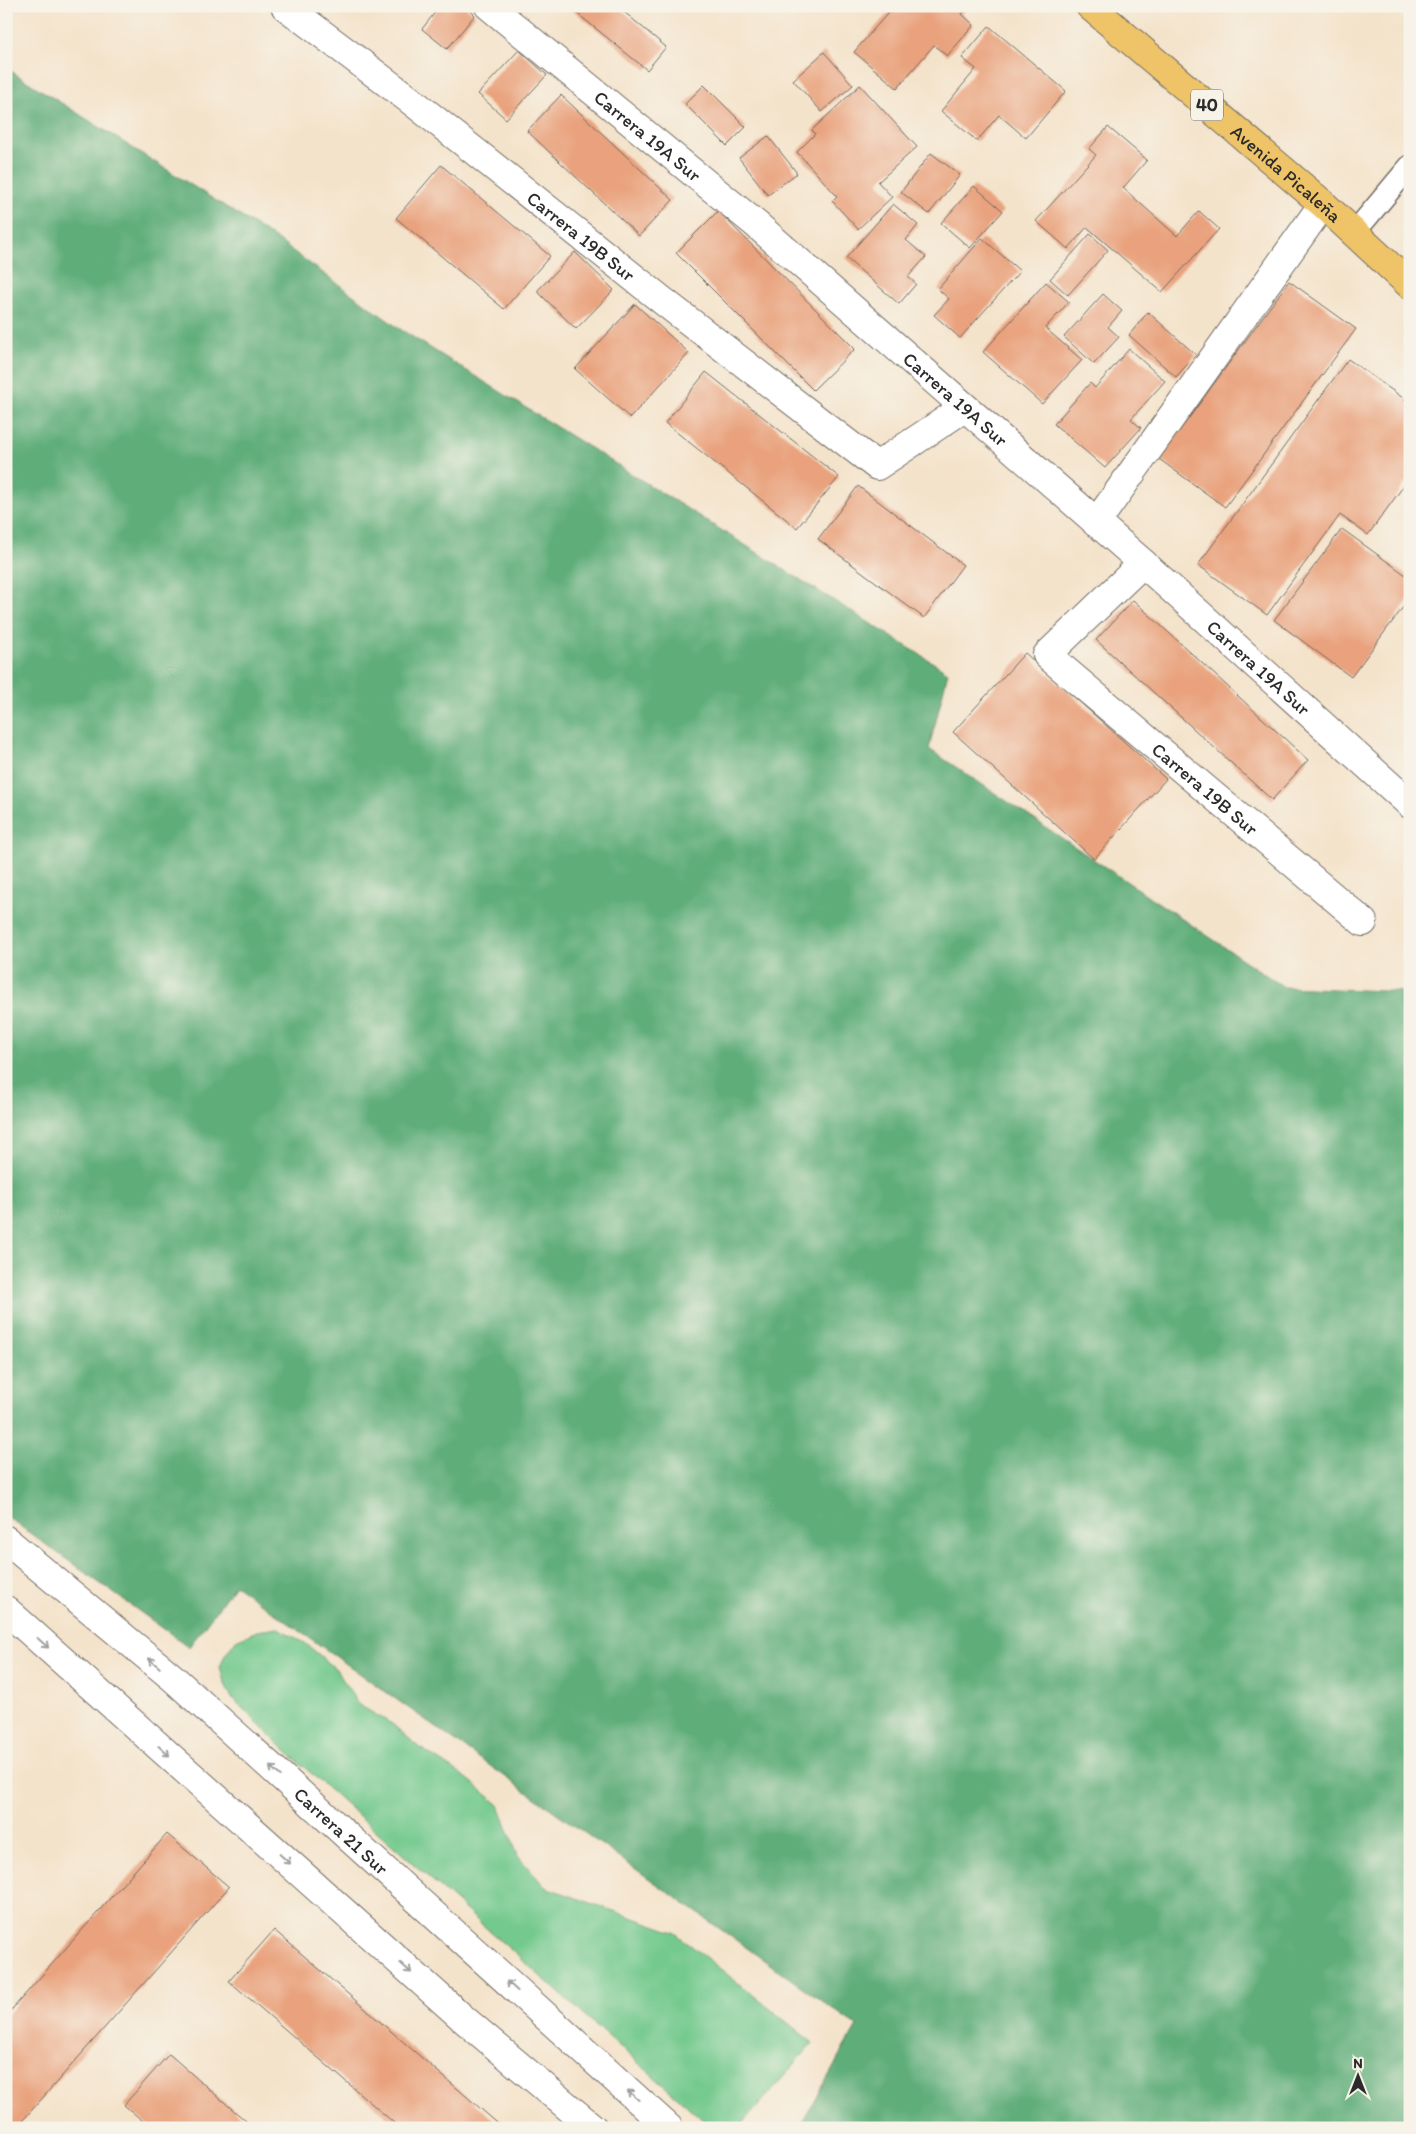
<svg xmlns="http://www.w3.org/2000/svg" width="1416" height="2134" viewBox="0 0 1416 2134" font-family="Itim,sans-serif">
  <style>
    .green { fill: #73c98e; stroke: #4f7a5c }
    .forest { fill: #5ead79; stroke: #446c52 }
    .building { fill: #e9a27d }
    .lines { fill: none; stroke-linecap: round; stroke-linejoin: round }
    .lane-casing { stroke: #716b63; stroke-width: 24 }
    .street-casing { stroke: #716b63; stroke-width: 30 }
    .primary-casing { stroke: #716b63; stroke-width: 30 }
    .lane { stroke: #fff; stroke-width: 21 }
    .street { stroke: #fff; stroke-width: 28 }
    .primary { stroke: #efc469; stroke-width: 28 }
    .oneway { stroke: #a0a0a0 }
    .labels { text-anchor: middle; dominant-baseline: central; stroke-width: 4; stroke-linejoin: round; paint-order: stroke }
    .shield { fill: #f7f3e8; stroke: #686764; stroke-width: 1 }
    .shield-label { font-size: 18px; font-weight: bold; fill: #2b2b2b }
    .street-label { font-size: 19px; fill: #2b2b2b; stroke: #f7f3e8 }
  </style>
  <rect width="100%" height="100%" fill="#f7f3e8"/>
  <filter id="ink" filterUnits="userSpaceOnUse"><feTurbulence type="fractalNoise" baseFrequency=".02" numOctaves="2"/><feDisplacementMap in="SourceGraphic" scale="10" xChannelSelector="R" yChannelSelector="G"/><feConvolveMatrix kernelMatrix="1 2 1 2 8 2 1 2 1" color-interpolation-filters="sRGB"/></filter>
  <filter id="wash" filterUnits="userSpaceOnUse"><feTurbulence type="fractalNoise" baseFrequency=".0096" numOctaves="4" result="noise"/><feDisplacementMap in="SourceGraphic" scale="20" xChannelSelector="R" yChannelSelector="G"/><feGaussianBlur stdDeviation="1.12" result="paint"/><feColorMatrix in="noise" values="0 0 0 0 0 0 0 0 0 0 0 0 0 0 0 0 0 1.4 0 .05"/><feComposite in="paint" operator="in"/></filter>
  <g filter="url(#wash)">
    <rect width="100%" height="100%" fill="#f4e3cb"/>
    <path class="green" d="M 278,1628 L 305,1643 L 336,1669 L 359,1705 L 392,1724 L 419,1747 L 468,1779 L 499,1805 L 518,1856 L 545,1887 L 674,1932 L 813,2043 L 739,2128 L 712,2128 L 287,1752 L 232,1698 L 224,1682 L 220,1667 L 225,1655 L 236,1640 L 257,1631 Z"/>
    <path class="forest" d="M 6,68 L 272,236 L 400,329 L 948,672 L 929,749 L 1284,987 L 1410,992 L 1410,2128 L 799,2128 L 857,2026 L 235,1585 L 189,1647 L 6,1516 Z"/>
    <g id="blocks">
      <g class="building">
        <path d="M 377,6 L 392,6 L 385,14 Z"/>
        <path d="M 440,6 L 465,6 L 475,15 L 447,49 L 422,29 Z"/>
        <path d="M 577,6 L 617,6 L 666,47 L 647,70 L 573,10 Z"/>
        <path d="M 894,6 L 968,6 L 962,14 L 974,25 L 947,56 L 934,45 L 897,88 L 854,52 Z"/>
        <path d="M 989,26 L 1066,91 L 1026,138 L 999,115 L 977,141 L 941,111 L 976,69 L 962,58 Z"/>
        <path d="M 519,50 L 547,75 L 506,119 L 478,94 Z"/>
        <path d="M 824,52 L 853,85 L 822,112 L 793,80 Z"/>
        <path d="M 704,85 L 746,127 L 727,146 L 685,104 Z"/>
        <path d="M 860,85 L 917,147 L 878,182 L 892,197 L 858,229 L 832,201 L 837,196 L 797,152 L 815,134 L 812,130 Z"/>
        <path d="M 561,95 L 673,200 L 639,236 L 527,131 Z"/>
        <path d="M 1108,127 L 1147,160 L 1123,188 L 1177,236 L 1199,211 L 1219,229 L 1162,292 L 1087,227 L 1068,249 L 1036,221 L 1096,155 L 1089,149 Z"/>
        <path d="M 768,136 L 797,173 L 768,195 L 739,158 Z"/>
        <path d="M 931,153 L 960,175 L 929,214 L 901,192 Z"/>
        <path d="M 441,165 L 550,256 L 504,309 L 396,218 Z"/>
        <path d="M 974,186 L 1003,211 L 970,248 L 941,223 Z"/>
        <path d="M 893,204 L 918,225 L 906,240 L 926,257 L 908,277 L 916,284 L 899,304 L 846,258 Z"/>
        <path d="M 718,211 L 855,349 L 813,390 L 676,253 Z"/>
        <path d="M 1090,234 L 1108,250 L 1068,295 L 1050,279 Z"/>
        <path d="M 982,238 L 1020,271 L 960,338 L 934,315 L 949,299 L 938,289 Z"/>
        <path d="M 575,252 L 614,290 L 576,329 L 537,291 Z"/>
        <path d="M 1289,281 L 1356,329 L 1225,507 L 1159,459 Z"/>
        <path d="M 1046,282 L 1069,302 L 1045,328 L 1082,360 L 1042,404 L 983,352 Z"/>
        <path d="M 1103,294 L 1122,311 L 1108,327 L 1119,337 L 1094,364 L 1064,337 Z"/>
        <path d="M 635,304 L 689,353 L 630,418 L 575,369 Z"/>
        <path d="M 1148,312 L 1196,355 L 1176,377 L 1129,335 Z"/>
        <path d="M 1129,349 L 1165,381 L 1131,419 L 1141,428 L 1105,468 L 1054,424 L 1090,383 L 1095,388 Z"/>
        <path d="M 1348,359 L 1410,403 L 1410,477 L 1368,535 L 1340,515 L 1267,615 L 1198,565 Z"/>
        <path d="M 706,372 L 839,477 L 797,528 L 665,423 Z"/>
        <path d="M 858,486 L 963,565 L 924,618 L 818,539 Z"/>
        <path d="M 1342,529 L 1410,578 L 1410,598 L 1351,677 L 1274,620 Z"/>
        <path d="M 1133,600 L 1308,760 L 1272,800 L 1096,640 Z"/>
        <path d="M 1025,653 L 1166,779 L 1094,859 L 953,732 Z"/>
        <path d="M 167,1834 L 229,1887 L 16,2128 L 6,2128 L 6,2016 Z"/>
        <path d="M 274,1930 L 503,2128 L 400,2128 L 229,1981 Z"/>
        <path d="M 169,2054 L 254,2128 L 151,2128 L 124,2105 Z"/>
      </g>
    </g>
  </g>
  <g filter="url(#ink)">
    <use href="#blocks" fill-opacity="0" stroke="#716b63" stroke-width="1"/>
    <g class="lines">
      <g class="lane-casing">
        <path id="lane" d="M 1354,233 L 1410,166"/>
      </g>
      <g class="street-casing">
        <g id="street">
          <path id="s1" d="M 285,6 L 414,103 L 663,301 L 877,466 L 964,408"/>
          <path id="s2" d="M 489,6 L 757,225 L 1143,563 L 1410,804"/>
          <path d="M 1096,523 L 1323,204"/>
          <path id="s3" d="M 1143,563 L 1047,655 L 1363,922"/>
          <path id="s4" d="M 6,1540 L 173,1678 L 669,2128"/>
          <path d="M 6,1610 L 466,2021 L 593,2128"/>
        </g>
      </g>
      <g class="primary-casing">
        <g id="primary">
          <path id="s5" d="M 1090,6 L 1323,204 L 1410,285"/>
        </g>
      </g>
      <use href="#lane" class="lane"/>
      <use href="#street" class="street"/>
      <use href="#primary" class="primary"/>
    </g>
    <defs><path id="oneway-shaft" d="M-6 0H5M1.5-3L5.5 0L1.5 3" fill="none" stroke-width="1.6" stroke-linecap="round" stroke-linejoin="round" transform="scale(1.25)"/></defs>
    <g class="oneway">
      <use href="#oneway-shaft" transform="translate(43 1643) rotate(42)"/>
      <use href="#oneway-shaft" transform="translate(154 1663) rotate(-140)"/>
      <use href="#oneway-shaft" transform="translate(164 1751) rotate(42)"/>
      <use href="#oneway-shaft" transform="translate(275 1771) rotate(-138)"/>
      <use href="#oneway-shaft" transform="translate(285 1859) rotate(42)"/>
      <use href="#oneway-shaft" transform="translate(406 1968) rotate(42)"/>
      <use href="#oneway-shaft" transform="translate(512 1986) rotate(-138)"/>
      <use href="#oneway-shaft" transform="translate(633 2095) rotate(-138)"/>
    </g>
  </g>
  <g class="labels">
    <rect class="shield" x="1191" y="89.5" width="32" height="31" rx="4"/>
    <g class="shield-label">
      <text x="1207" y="105">40</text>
    </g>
    <g class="street-label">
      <text stroke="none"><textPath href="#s2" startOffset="205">Carrera 19A Sur</textPath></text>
      <text stroke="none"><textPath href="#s5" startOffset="258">Avenida Picaleña</textPath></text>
      <text stroke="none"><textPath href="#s1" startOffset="375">Carrera 19B Sur</textPath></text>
      <text stroke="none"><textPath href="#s2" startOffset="610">Carrera 19A Sur</textPath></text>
      <text stroke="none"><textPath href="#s2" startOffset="1015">Carrera 19A Sur</textPath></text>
      <text stroke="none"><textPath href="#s3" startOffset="340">Carrera 19B Sur</textPath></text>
      <text stroke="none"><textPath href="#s4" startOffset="444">Carrera 21 Sur</textPath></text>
    </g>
  </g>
  <rect width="1416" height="2134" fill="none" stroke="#f7f3e8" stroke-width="25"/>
  <g transform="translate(1358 2076)" stroke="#f7f3e8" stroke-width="4" paint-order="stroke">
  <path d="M0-4L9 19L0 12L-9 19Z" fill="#2b2b2b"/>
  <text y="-8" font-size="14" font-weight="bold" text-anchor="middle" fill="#2b2b2b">N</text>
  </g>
</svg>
